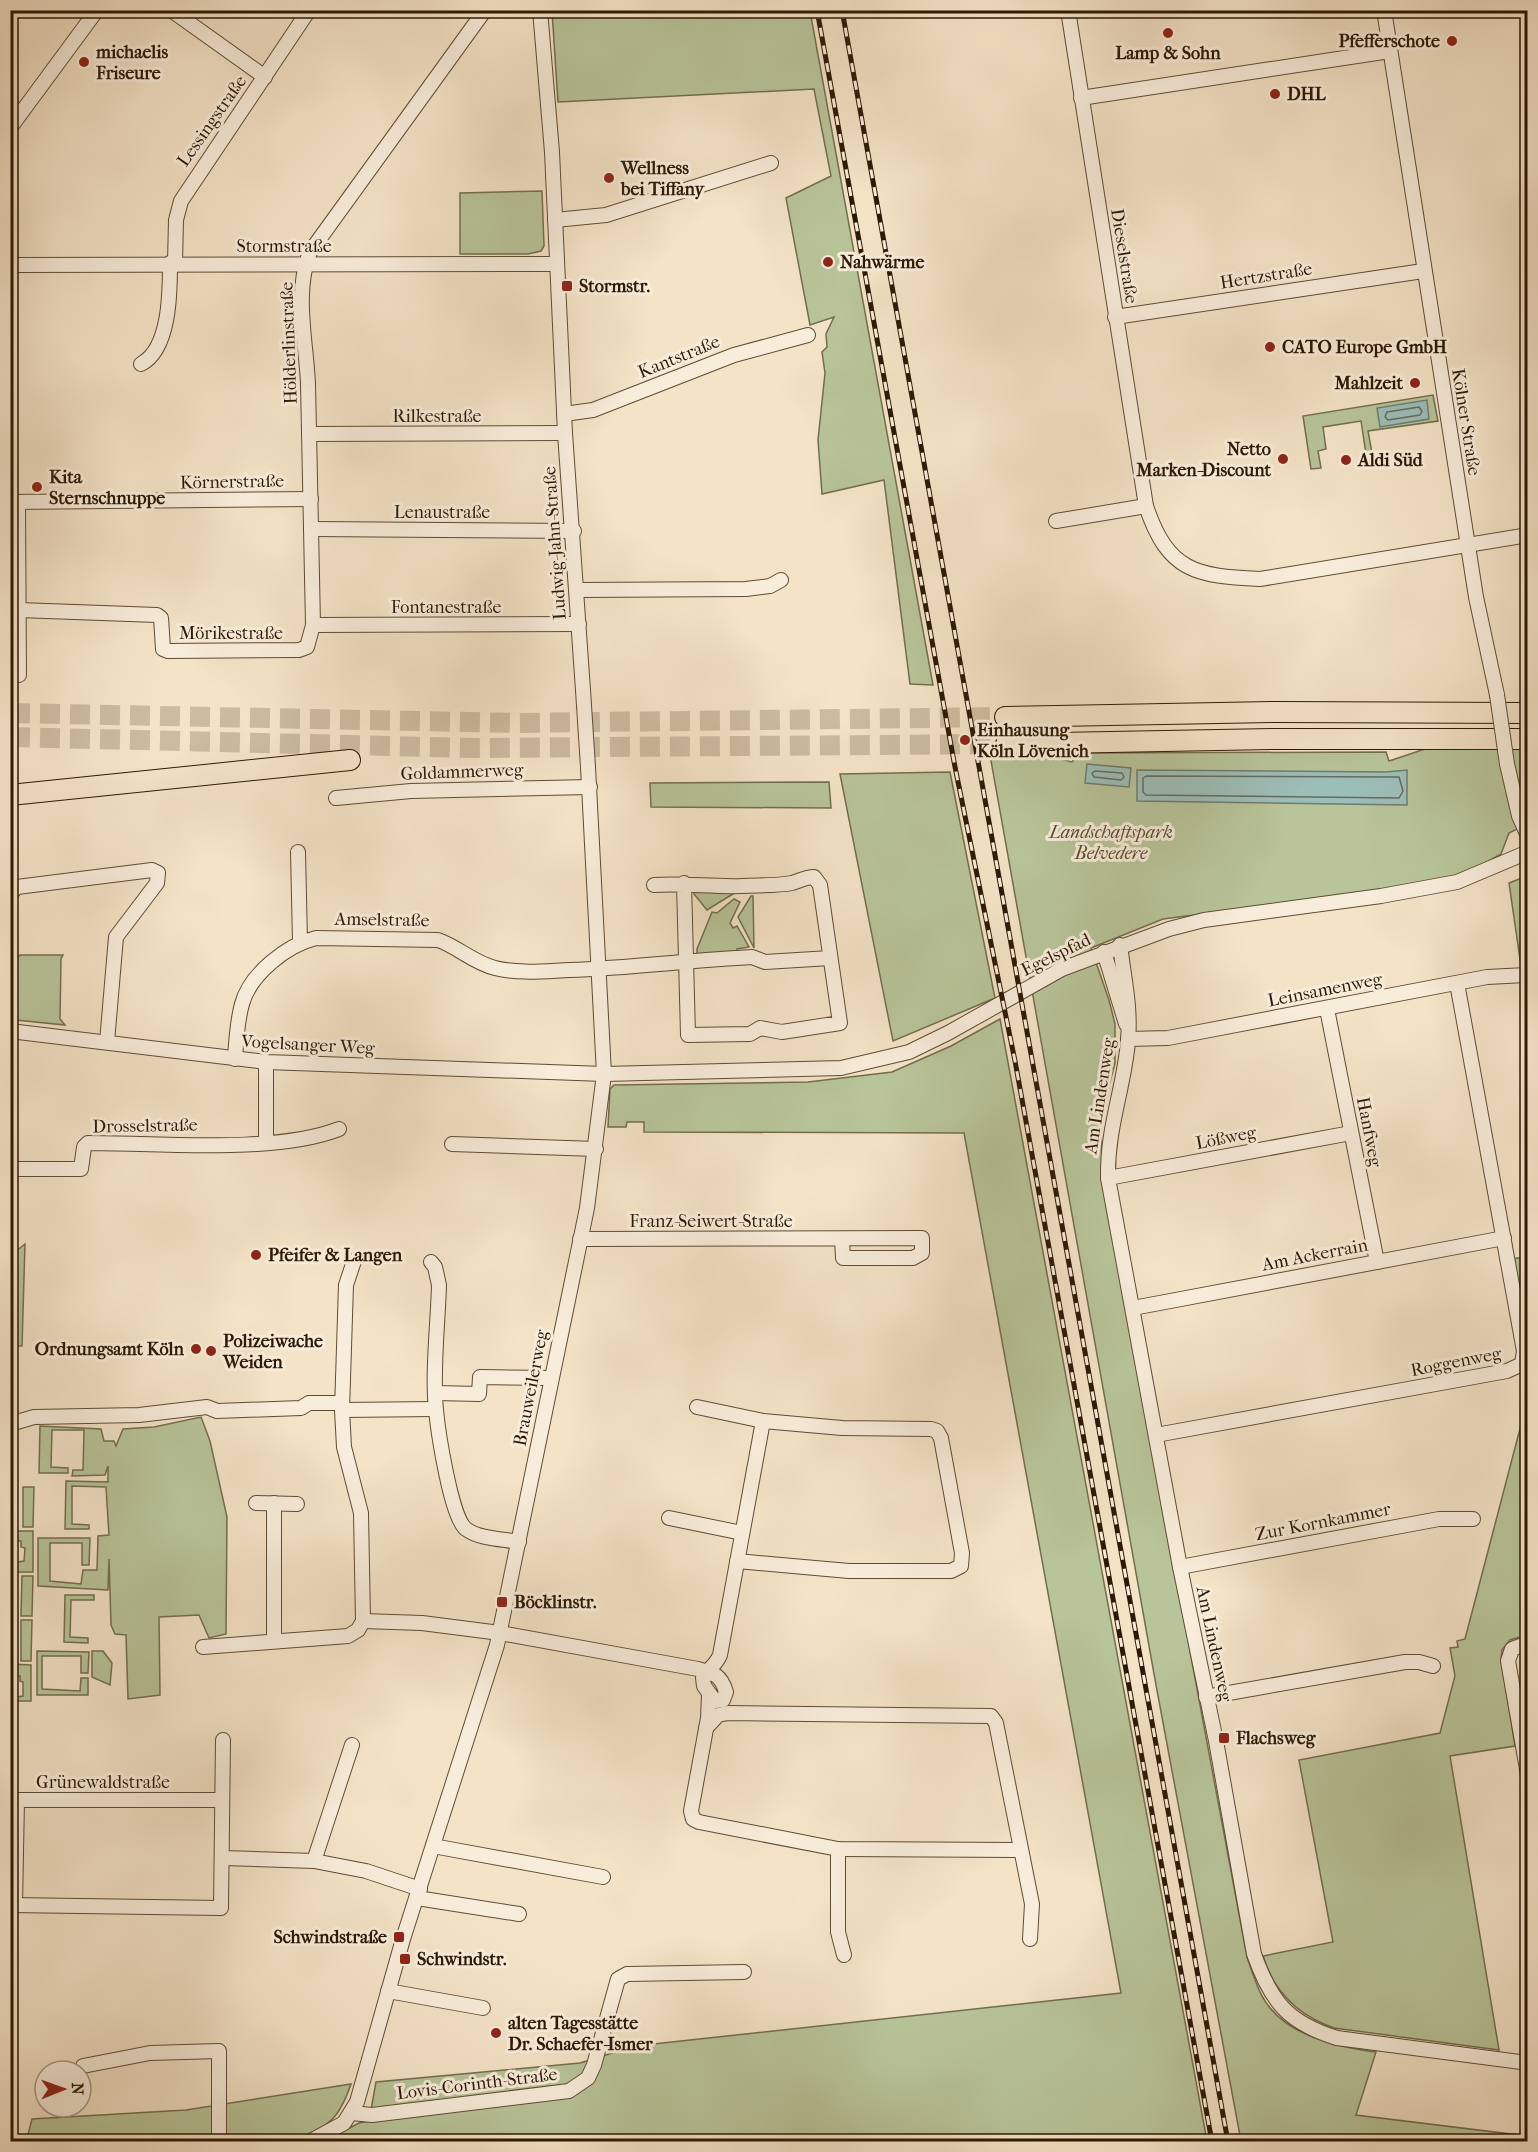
<svg xmlns="http://www.w3.org/2000/svg" width="1538" height="2152" viewBox="0 0 1538 2152" font-family="'IM FELL French Canon',serif">
  <style>
    .green { fill: #b8c499; stroke: #726e4e; stroke-width: 1.5 }
    .water { fill: #9cbeb8; stroke: #707c70; stroke-width: 1.5 }
    .lines { fill: none; stroke-linecap: round; stroke-linejoin: round }
    .shore { stroke: #646c5e; stroke-width: 1.5 }
    .highway-tunnel { stroke: #ccbba0; stroke-width: 20; stroke-dasharray: 20 10; stroke-linecap: butt }
    .minor-casing { stroke: #5f4c34; stroke-width: 16 }
    .highway-casing { stroke: #2d1903; stroke-width: 22 }
    .minor { stroke: #f8eddb; stroke-width: 14 }
    .highway { stroke: #f4e3c7; stroke-width: 20 }
    .rail-casing { stroke: #2d1903; stroke-width: 5 }
    .rail { stroke: #f8eddb; stroke-width: 3; stroke-dasharray: 9; stroke-linecap: butt }
    .minor-bridge-casing { stroke: #5f4c34; stroke-width: 16; stroke-linecap: butt }
    .minor-bridge { stroke: #f8eddb; stroke-width: 14 }
    .poi-dot { fill: #8f2418; stroke: #f8eddb; stroke-width: 2 }
    .labels { text-anchor: middle; dominant-baseline: central; stroke-width: 6; stroke-linejoin: round; paint-order: stroke }
    .poi-label { font-size: 18px; font-weight: bold; fill: #2d1903; stroke: #f8eddb; text-anchor: start }
    .street-label { font-size: 18px; fill: #2d1903; stroke: #f8eddb }
    .park-label { font-size: 18px; font-style: italic; fill: #574c30; stroke: #f8eddb }
  </style>
  <rect width="100%" height="100%" fill="#f4e3c7"/>
  <filter id="stains"><feTurbulence type="fractalNoise" baseFrequency=".00333" numOctaves="4"/><feColorMatrix values="0 0 0 0 .2 0 0 0 0 .09 0 0 0 0 .02 0 0 0 .5 -.17"/></filter>
  <radialGradient id="worn" r=".72"><stop offset=".6" stop-color="#630" stop-opacity="0"/><stop offset="1" stop-color="#630" stop-opacity=".3"/></radialGradient>
  <g class="green">
    <path d="M 552,11 L 810,11 L 933,685 L 910,684 L 884,480 L 822,494 L 818,440 L 825,373 L 822,352 L 827,347 L 826,334 L 834,317 L 810,325 L 786,198 L 831,176 L 814,89 L 558,102 Z"/>
    <path d="M 542,191 L 544,246 L 541,251 L 528,254 L 460,254 L 460,193 Z"/>
    <path d="M 1433,395 L 1438,421 L 1368,431 L 1372,453 L 1366,454 L 1361,421 L 1323,427 L 1326,449 L 1318,451 L 1321,468 L 1311,469 L 1303,416 Z"/>
    <path d="M 1425,749 L 1527,749 L 1527,824 L 1509,833 L 1501,854 L 1468,873 L 1420,886 L 1163,919 L 1091,948 L 1109,1000 L 1115,1024 L 1115,1063 L 1101,1117 L 1102,1179 L 1247,1957 C 1251,1969 1255,1981 1260,1992 C 1279,2034 1335,2047 1376,2052 L 1356,2115 L 1527,2136 L 1527,2141 L 1241,2141 L 1156,1685 L 990,755 L 1034,752 L 1072,762 L 1080,753 L 1386,752 L 1389,761 Z"/>
    <path d="M 950,772 L 995,998 L 893,1041 L 840,774 Z"/>
    <path d="M 829,782 L 831,808 L 651,807 L 650,783 Z"/>
    <path d="M 1527,876 L 1528,876 L 1527,966 L 1521,966 L 1509,883 Z"/>
    <path d="M 741,889 L 707,910 L 694,894 L 694,891 Z"/>
    <path d="M 751,896 L 753,896 L 754,948 L 738,917 Z"/>
    <path d="M 734,899 L 740,902 L 730,923 L 733,928 L 737,926 L 749,947 L 737,949 L 737,955 L 697,957 L 697,949 L 712,912 L 717,913 Z"/>
    <path d="M 20,955 L 63,955 L 61,959 L 60,1019 L 65,1025 L 16,1020 L 17,958 Z"/>
    <path d="M 1000,1019 L 1207,2141 L 322,2142 L 359,2123 L 369,2121 L 376,2082 L 580,2063 L 635,2046 L 1121,1993 L 964,1133 L 644,1132 L 644,1122 L 627,1122 L 626,1127 L 608,1127 L 610,1089 L 614,1085 L 808,1082 L 892,1072 L 951,1046 Z"/>
    <path d="M 25,1244 L 22,1346 L 11,1346 L 11,1255 Z"/>
    <path d="M 1527,1257 L 1527,1352 L 1511,1259 Z"/>
    <path d="M 1527,1402 L 1527,1635 L 1510,1640 L 1502,1650 L 1501,1659 L 1515,1746 L 1450,1756 L 1499,2050 L 1334,2028 C 1299,2016 1274,1992 1263,1956 L 1333,1942 L 1299,1760 L 1440,1733 L 1455,1676 L 1450,1648 L 1458,1647 L 1457,1641 L 1465,1639 Z"/>
    <path d="M 201,1417 L 210,1441 L 227,1517 L 226,1634 L 209,1638 L 199,1615 L 159,1617 L 160,1695 L 128,1699 L 126,1635 L 115,1634 L 111,1625 L 109,1559 L 108,1590 L 38,1586 L 38,1538 L 90,1538 L 89,1565 L 82,1565 L 82,1543 L 50,1543 L 50,1581 L 81,1584 L 83,1570 L 97,1570 L 98,1536 L 109,1535 L 106,1487 L 72,1486 L 72,1524 L 89,1525 L 89,1529 L 65,1529 L 66,1481 L 108,1482 L 108,1466 L 105,1475 L 72,1476 L 73,1470 L 83,1470 L 84,1430 L 52,1430 L 51,1467 L 68,1468 L 68,1473 L 39,1473 L 40,1426 L 101,1429 L 104,1441 L 114,1441 L 116,1446 L 123,1429 L 154,1427 Z"/>
    <path d="M 23,1487 L 34,1487 L 33,1527 L 23,1527 Z"/>
    <path d="M 11,1531 L 33,1531 L 33,1572 L 11,1572 L 11,1563 L 24,1561 L 25,1548 L 21,1547 L 21,1541 L 11,1541 Z"/>
    <path d="M 22,1576 L 33,1576 L 32,1616 L 21,1616 Z"/>
    <path d="M 65,1595 L 94,1595 L 94,1600 L 71,1600 L 70,1637 L 88,1638 L 88,1643 L 64,1642 Z"/>
    <path d="M 21,1620 L 32,1620 L 31,1661 L 21,1661 Z"/>
    <path d="M 37,1651 L 89,1652 L 88,1673 L 81,1673 L 81,1656 L 42,1656 L 42,1689 L 80,1691 L 81,1678 L 88,1678 L 88,1695 L 37,1695 Z"/>
    <path d="M 92,1651 L 103,1651 L 112,1663 L 110,1685 L 92,1677 Z"/>
    <path d="M 11,1664 L 31,1665 L 31,1701 L 11,1701 L 11,1698 L 23,1696 L 23,1682 L 20,1681 L 20,1676 L 11,1675 Z"/>
    <path d="M 351,2084 C 337,2124 328,2125 292,2141 L 26,2142 L 32,2119 L 186,2110 Z"/>
  </g>
  <g class="water">
    <path d="M 1427,400 L 1429,419 L 1380,427 L 1377,408 Z"/>
    <path d="M 1087,764 L 1131,768 L 1129,787 L 1085,783 Z"/>
    <path d="M 1137,770 L 1386,772 L 1407,770 L 1407,805 L 1137,801 Z"/>
  </g>
  <g class="lines">
    <g class="shore">
      <path d="M 1419,407 L 1422,411 L 1420,415 L 1388,420 L 1385,417 L 1387,412 Z"/>
      <path d="M 1095,771 L 1122,773 L 1124,777 L 1121,780 L 1094,777 L 1092,773 Z"/>
      <path d="M 1146,776 L 1399,777 L 1403,791 L 1399,798 L 1146,795 L 1143,792 L 1143,778 Z"/>
    </g>
    <g class="highway-tunnel">
      <path d="M 10,713 L 518,723 L 1005,717"/>
      <path d="M 10,737 L 475,748 L 1006,744"/>
    </g>
    <g class="minor-casing">
      <g id="minor">
        <path d="M 171,10 L 265,77"/>
        <path d="M 540,10 L 552,152 L 565,433 L 583,690"/>
        <path d="M 1068,10 L 1146,506 C 1168,572 1196,576 1260,579 L 1528,535"/>
        <path d="M 1384,10 L 1476,597 L 1497,695"/>
        <path d="M 1081,98 L 1390,51"/>
        <path d="M 10,128 L 97,10"/>
        <path d="M 555,220 L 606,215 L 771,163"/>
        <path d="M 175,263 L 176,220 L 181,201 L 309,10"/>
        <path d="M 10,265 L 556,264"/>
        <path d="M 1115,317 L 1423,271"/>
        <path d="M 141,364 C 170,349 170,292 170,263"/>
        <path d="M 564,414 L 593,410 L 734,355 L 808,335"/>
        <path d="M 309,434 L 565,433"/>
        <path d="M 10,502 L 311,499"/>
        <path d="M 18,502 L 19,675"/>
        <path d="M 1056,521 L 1146,506"/>
        <path d="M 311,529 L 574,531"/>
        <path d="M 577,590 L 746,589 L 770,586 L 781,580"/>
        <path d="M 19,610 L 157,615 L 161,618 L 163,649 L 168,651 L 299,650 L 307,647 L 313,625 C 311,544 310,464 308,383 C 306,341 294,292 310,252 L 485,10"/>
        <path d="M 313,625 L 579,624"/>
        <path d="M 1507,764 L 1519,816 L 1528,836"/>
        <path d="M 336,798 L 411,791 L 590,787"/>
        <path d="M 298,852 L 300,942"/>
        <path d="M 654,885 C 684,883 711,887 741,886 C 758,885 776,886 792,883 C 800,881 805,877 814,877 L 820,885 L 840,1023 L 782,1032 L 760,1028 L 750,1034 L 688,1035 L 684,883"/>
        <path d="M 10,894 L 17,887 L 152,870 L 158,873 L 157,883 L 116,937 L 107,1042"/>
        <path d="M 1120,945 C 1124,979 1131,1007 1128,1041 C 1124,1089 1107,1127 1108,1178 L 1180,1567 L 1216,1741 L 1254,1954 C 1271,2002 1288,2023 1337,2038 L 1528,2063"/>
        <path d="M 1104,952 L 1126,1024"/>
        <path d="M 1327,1009 L 1377,1262"/>
        <path d="M 10,1031 L 266,1062 L 604,1074 L 841,1068 L 909,1052 L 948,1033 L 1062,969 L 1169,929 L 1204,920 L 1381,896 L 1457,882 L 1528,852"/>
        <path d="M 1128,1039 L 1168,1038 L 1487,977 L 1528,975"/>
        <path d="M 235,1059 C 236,1041 237,1022 242,1004 C 250,974 287,945 316,938 L 438,940 C 458,947 474,963 495,968 C 519,974 545,971 569,970 C 630,968 691,960 752,957 L 765,962 L 830,958"/>
        <path d="M 266,1062 L 266,1143"/>
        <path d="M 452,1144 L 596,1149"/>
        <path d="M 10,1169 L 81,1169 L 84,1147 L 88,1143 C 159,1143 275,1154 339,1129"/>
        <path d="M 1108,1178 L 1351,1133"/>
        <path d="M 580,1239 L 922,1238 L 922,1253 L 913,1258 L 843,1258 L 842,1239"/>
        <path d="M 431,1262 L 435,1267 L 439,1285 C 438,1323 432,1373 436,1410 C 438,1431 451,1518 466,1529 C 479,1539 503,1539 519,1542"/>
        <path d="M 1133,1308 L 1504,1238"/>
        <path d="M 436,1393 L 479,1394 L 480,1377 L 551,1378"/>
        <path d="M 697,1407 L 763,1421 L 842,1428 L 931,1429 L 937,1431 L 941,1438 L 962,1553 L 961,1566 L 951,1571 L 849,1571 L 737,1561"/>
        <path d="M 342,1410 L 435,1409"/>
        <path d="M 10,1424 L 34,1417 L 139,1415 L 207,1407 L 217,1411 L 301,1408 L 309,1403 L 342,1403"/>
        <path d="M 1156,1435 L 1507,1371 L 1522,1364 L 1524,1351 L 1457,983"/>
        <path d="M 256,1503 L 297,1504"/>
        <path d="M 274,1503 L 274,1641"/>
        <path d="M 669,1518 L 742,1533"/>
        <path d="M 1180,1567 L 1439,1519 L 1473,1519"/>
        <path d="M 363,1621 L 422,1623 L 500,1633 L 698,1669 C 714,1673 721,1675 726,1692 L 723,1700 L 715,1701 L 704,1686 L 703,1678 C 708,1669 716,1665 720,1655 L 763,1421"/>
        <path d="M 1528,1643 L 1512,1649 L 1508,1661 L 1528,1775"/>
        <path d="M 203,1647 L 348,1636 L 358,1630 L 363,1621 L 361,1513 L 344,1447 L 342,1410 L 346,1285 L 354,1261"/>
        <path d="M 709,1695 L 708,1718 L 691,1811 L 693,1819 L 699,1822 L 838,1849 L 1020,1850"/>
        <path d="M 1206,1697 L 1405,1662 L 1419,1662 L 1433,1666"/>
        <path d="M 706,1728 L 718,1715 L 728,1713 L 991,1716 L 996,1723 L 1032,1904 L 1030,1939"/>
        <path d="M 433,1846 L 603,1877"/>
        <path d="M 838,1849 L 838,1932 L 844,1955"/>
        <path d="M 223,1858 L 314,1861 L 366,1871 L 420,1889"/>
        <path d="M 314,1861 L 352,1745"/>
        <path d="M 417,1898 L 519,1914"/>
        <path d="M 10,1905 L 221,1908 L 223,1740"/>
        <path d="M 15,1905 L 17,1800 L 222,1800"/>
        <path d="M 388,1991 L 483,2008"/>
        <path d="M 83,2066 L 150,2053 L 219,2051 L 219,2142"/>
        <path d="M 352,2113 L 372,2115 L 569,2091 L 588,2078 L 594,2065 L 618,1979 L 627,1974 L 744,1972"/>
        <path d="M 309,2142 L 344,2123 L 357,2102 L 403,1939 L 497,1645 L 587,1208 L 604,1074 L 588,767"/>
      </g>
    </g>
    <g class="highway-casing">
      <g id="highway">
        <path d="M 1005,717 L 1276,712 L 1528,713"/>
        <path d="M 1006,744 L 1274,739 L 1528,739"/>
        <path d="M 10,795 L 350,760"/>
      </g>
    </g>
    <use href="#minor" class="minor"/>
    <use href="#highway" class="highway"/>
    <g class="rail-casing">
      <g id="rail">
        <path d="M 817,10 L 955,767 L 1015,1061 L 1212,2142"/>
        <path d="M 842,10 L 1228,2142"/>
      </g>
    </g>
    <use href="#rail" class="rail"/>
    <g class="minor-bridge-casing">
      <g id="minor-bridge">
        <path d="M 583,690 L 588,767"/>
        <path d="M 1497,695 L 1507,764"/>
      </g>
    </g>
    <use href="#minor-bridge" class="minor-bridge"/>
  </g>
  <g class="poi-dot">
    <circle cx="1168" cy="33" r="6"/>
    <circle cx="1452" cy="41" r="6"/>
    <circle cx="84" cy="62" r="6"/>
    <circle cx="1275" cy="94" r="6"/>
    <circle cx="609" cy="178" r="6"/>
    <circle cx="828" cy="262" r="6"/>
    <rect x="561" y="280" width="12" height="12" rx="3"/>
    <circle cx="1270" cy="347" r="6"/>
    <circle cx="1415" cy="383" r="6"/>
    <circle cx="1283" cy="459" r="6"/>
    <circle cx="1346" cy="460" r="6"/>
    <circle cx="37" cy="487" r="6"/>
    <circle cx="965" cy="740" r="6"/>
    <circle cx="256" cy="1255" r="6"/>
    <circle cx="196" cy="1349" r="6"/>
    <circle cx="211" cy="1351" r="6"/>
    <rect x="496" y="1596" width="12" height="12" rx="3"/>
    <rect x="1218" y="1732" width="12" height="12" rx="3"/>
    <rect x="393" y="1931" width="12" height="12" rx="3"/>
    <rect x="399" y="1953" width="12" height="12" rx="3"/>
    <circle cx="496" cy="2033" r="6"/>
  </g>
  <g class="labels">
    <g class="poi-label">
      <text x="1440" y="41" text-anchor="end">Pfefferschote</text>
      <text x="96" y="52">michaelis<tspan x="96" dy="21">Friseure</tspan></text>
      <text x="1168" y="53" text-anchor="middle">Lamp &amp; Sohn</text>
      <text x="1287" y="94">DHL</text>
      <text x="621" y="168">Wellness<tspan x="621" dy="21">bei Tiffany</tspan></text>
      <text x="840" y="262">Nahwärme</text>
      <text x="579" y="286">Stormstr.</text>
      <text x="1282" y="347">CATO Europe GmbH</text>
      <text x="1403" y="383" text-anchor="end">Mahlzeit</text>
      <text x="1271" y="449" text-anchor="end">Netto<tspan x="1271" dy="21">Marken-Discount</tspan></text>
      <text x="1358" y="460">Aldi Süd</text>
      <text x="49" y="477">Kita<tspan x="49" dy="21">Sternschnuppe</tspan></text>
      <text x="977" y="730">Einhausung<tspan x="977" dy="21">Köln Lövenich</tspan></text>
      <text x="268" y="1255">Pfeifer &amp; Langen</text>
      <text x="223" y="1341">Polizeiwache<tspan x="223" dy="21">Weiden</tspan></text>
      <text x="184" y="1349" text-anchor="end">Ordnungsamt Köln</text>
      <text x="514" y="1602">Böcklinstr.</text>
      <text x="1236" y="1738">Flachsweg</text>
      <text x="387" y="1937" text-anchor="end">Schwindstraße</text>
      <text x="417" y="1959">Schwindstr.</text>
      <text x="508" y="2023">alten Tagesstätte<tspan x="508" dy="21">Dr. Schaefer-Ismer</tspan></text>
    </g>
    <g class="street-label">
      <text transform="translate(212 121) rotate(-55)">Lessingstraße</text>
      <text x="284" y="246">Stormstraße</text>
      <text transform="translate(1124 256) rotate(81)">Dieselstraße</text>
      <text transform="translate(1266 276) rotate(-9)">Hertzstraße</text>
      <text transform="translate(289 343) rotate(-92)">Hölderlinstraße</text>
      <text transform="translate(679 357) rotate(-22)">Kantstraße</text>
      <text x="437" y="416">Rilkestraße</text>
      <text transform="translate(1466 422) rotate(81)">Kölner Straße</text>
      <text transform="translate(232 482) rotate(-1)">Körnerstraße</text>
      <text x="442" y="512">Lenaustraße</text>
      <text transform="translate(555 543) rotate(-94)">Ludwig-Jahn-Straße</text>
      <text x="446" y="607">Fontanestraße</text>
      <text x="231" y="633">Mörikestraße</text>
      <text transform="translate(462 772) rotate(-2)">Goldammerweg</text>
      <text transform="translate(382 920) rotate(1)">Amselstraße</text>
      <text transform="translate(1056 955) rotate(-26)">Egelspfad</text>
      <text transform="translate(1325 990) rotate(-11)">Leinsamenweg</text>
      <text transform="translate(308 1045) rotate(3)">Vogelsanger Weg</text>
      <text transform="translate(1100 1096) rotate(-81)">Am Lindenweg</text>
      <text transform="translate(145 1126) rotate(-1)">Drosselstraße</text>
      <text transform="translate(1369 1132) rotate(79)">Hanfweg</text>
      <text transform="translate(1226 1138) rotate(-11)">Lößweg</text>
      <text x="711" y="1221">Franz-Seiwert-Straße</text>
      <text transform="translate(1315 1255) rotate(-11)">Am Ackerrain</text>
      <text transform="translate(1456 1362) rotate(-11)">Roggenweg</text>
      <text transform="translate(531 1388) rotate(-79)">Brauweilerweg</text>
      <text transform="translate(1323 1522) rotate(-11)">Zur Kornkammer</text>
      <text transform="translate(1214 1644) rotate(78)">Am Lindenweg</text>
      <text x="103" y="1782">Grünewaldstraße</text>
      <text transform="translate(477 2084) rotate(-7)">Lovis-Corinth-Straße</text>
    </g>
    <g class="park-label">
      <text x="1111" y="832">Landschaftspark<tspan x="1111" dy="21">Belvedere</tspan></text>
    </g>
  </g>
  <rect width="1538" height="2152" fill="none" stroke="#f4e3c7" stroke-width="36"/>
  <rect x="12" y="12" width="1514" height="2128" fill="none" stroke="#2d1903" stroke-width="3"/>
  <rect x="18" y="18" width="1502" height="2116" fill="none" stroke="#2d1903" stroke-width="1.5"/>
  <g transform="translate(63 2089) rotate(89)"><circle r="28" fill="#f8eddb" stroke="#a79885" stroke-width="1.5"/>
  <path d="M0-4.5L10 22L0 15L-10 22Z" fill="#8f2418"/>
  <text y="-9" font-size="16" font-weight="bold" text-anchor="middle" fill="#2d1903">N</text>
  </g>
  <rect width="100%" height="100%" filter="url(#stains)"/>
  <rect width="100%" height="100%" fill="url(#worn)"/>
</svg>
